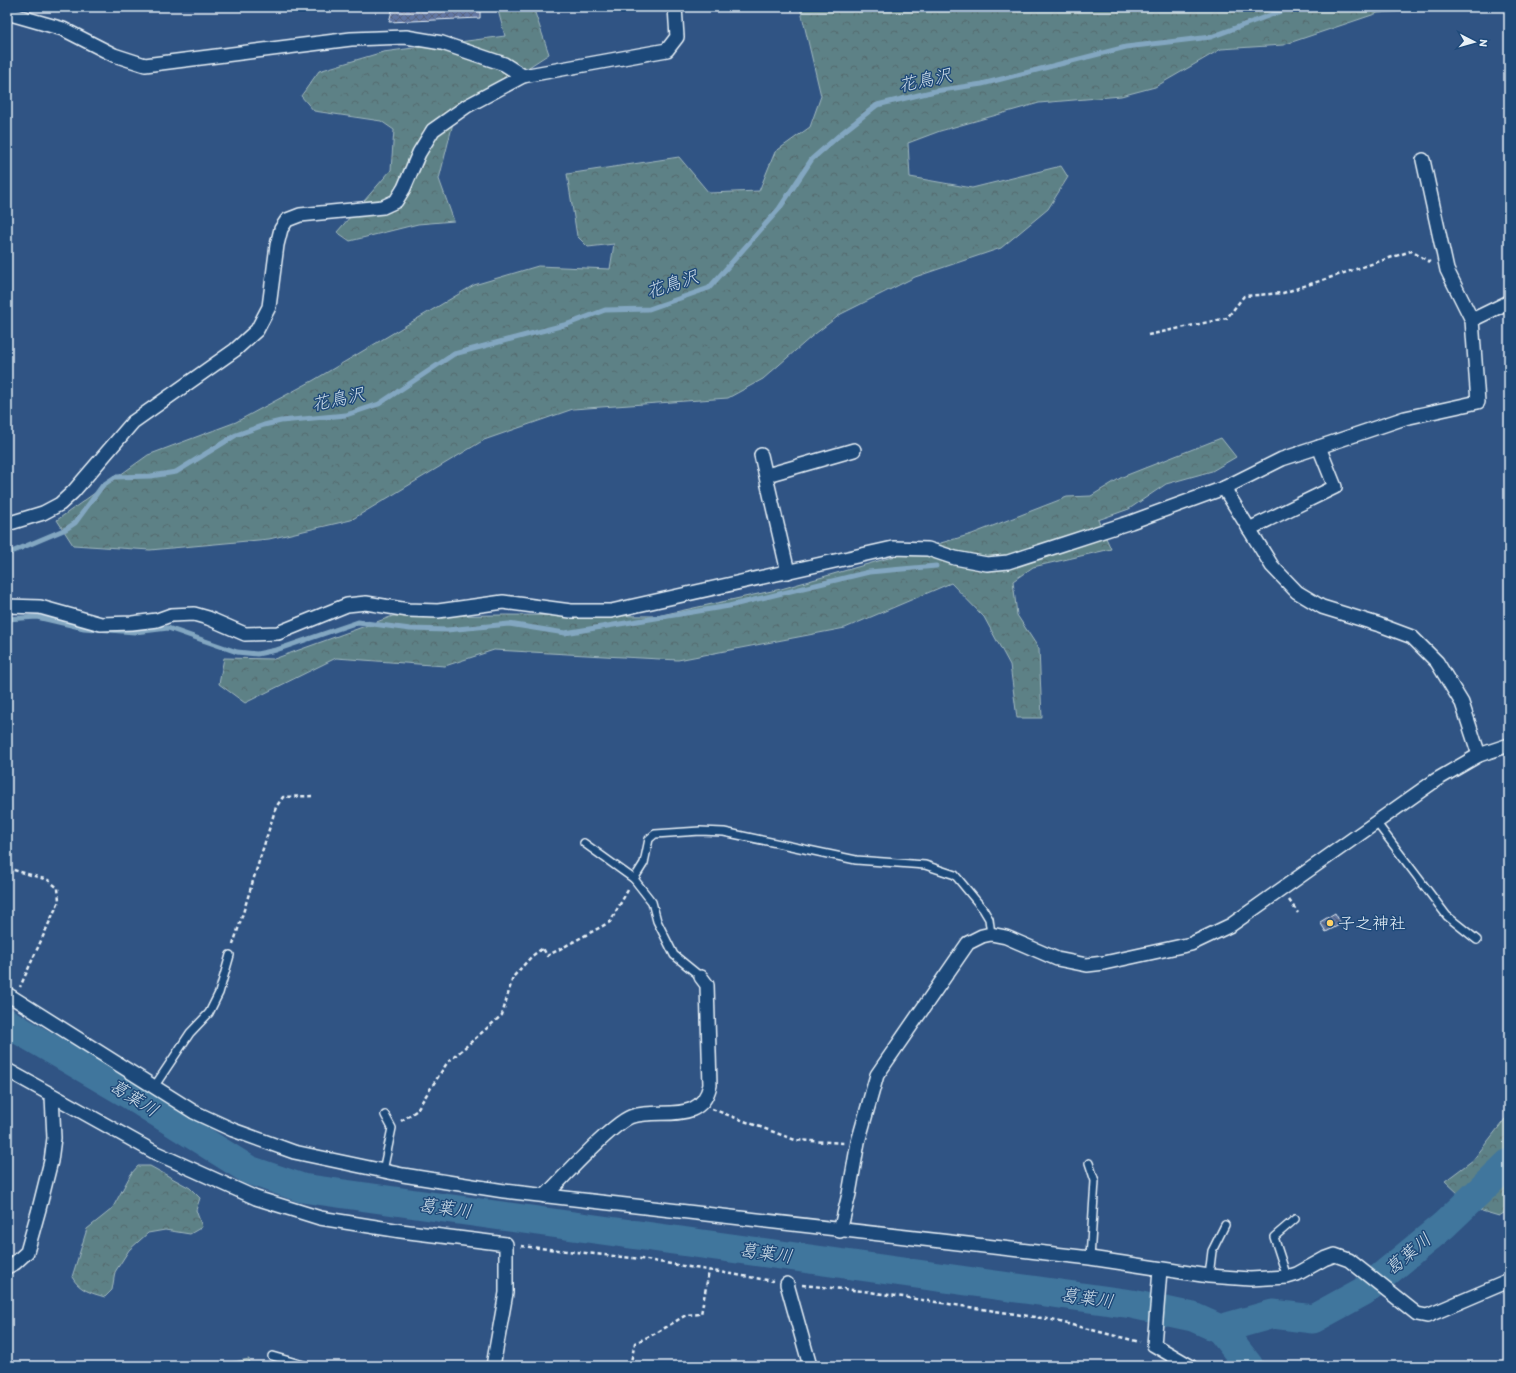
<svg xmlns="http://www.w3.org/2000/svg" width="1516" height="1373" viewBox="0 0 1516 1373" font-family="Itim,'Klee One',sans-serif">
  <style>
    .forest { fill: url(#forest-crowns); stroke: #a2b9bf }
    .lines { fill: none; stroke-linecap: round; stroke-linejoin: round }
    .stream { stroke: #83a7c1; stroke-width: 5 }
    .river { stroke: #40769d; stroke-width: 29 }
    .building { fill: url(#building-cross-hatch); stroke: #e8f1f8 }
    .lane-casing { stroke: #e8f1f8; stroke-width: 10 }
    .street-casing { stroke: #e8f1f8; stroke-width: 16 }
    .path { stroke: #e8f1f8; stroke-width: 2.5; stroke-dasharray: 4 3; stroke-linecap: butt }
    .lane { stroke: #1f4a7a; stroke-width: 7 }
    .street { stroke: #1f4a7a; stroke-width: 13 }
    .poi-dot { fill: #ffd166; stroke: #1f4a7a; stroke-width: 1.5 }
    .labels { text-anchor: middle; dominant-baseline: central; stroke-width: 3; stroke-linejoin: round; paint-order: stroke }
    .poi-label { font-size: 17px; fill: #e8f1f8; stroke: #1f4a7a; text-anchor: start }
    .water-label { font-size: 18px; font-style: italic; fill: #cfdfea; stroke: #1f4a7a }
  </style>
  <defs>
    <pattern id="forest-crowns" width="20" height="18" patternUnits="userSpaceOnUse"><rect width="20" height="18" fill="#5d8186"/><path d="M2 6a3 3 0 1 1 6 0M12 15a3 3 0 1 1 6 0" fill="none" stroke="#546a6e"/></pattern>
    <pattern id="building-cross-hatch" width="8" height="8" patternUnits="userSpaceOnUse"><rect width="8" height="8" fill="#6074a2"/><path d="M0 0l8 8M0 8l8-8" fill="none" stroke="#54607a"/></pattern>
  </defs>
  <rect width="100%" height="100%" fill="#305484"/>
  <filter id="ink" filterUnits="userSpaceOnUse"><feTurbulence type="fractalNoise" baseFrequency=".025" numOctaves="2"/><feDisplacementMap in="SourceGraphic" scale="8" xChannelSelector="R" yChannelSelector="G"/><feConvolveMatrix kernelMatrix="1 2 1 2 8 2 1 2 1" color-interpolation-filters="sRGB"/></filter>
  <g filter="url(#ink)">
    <g class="forest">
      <path d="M 497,7 L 533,7 L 549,54 L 455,115 L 439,179 L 454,221 L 418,224 L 350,241 L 337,232 L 391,170 L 394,130 L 381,121 L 314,111 L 301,96 L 319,71 L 383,52 L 505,36 Z"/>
      <path d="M 800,7 L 1457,7 L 1378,13 L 1283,45 L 1221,49 L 1155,87 L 1121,96 L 1039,103 L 940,131 L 908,143 L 910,177 L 972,188 L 1061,166 L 1068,177 L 1048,209 L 1001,248 L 915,277 L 841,314 L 811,337 L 763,379 L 728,398 L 573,409 L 484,440 L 351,520 L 269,539 L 150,550 L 73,545 L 57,520 L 148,455 L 236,422 L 314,380 L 474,285 L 538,266 L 610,269 L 614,244 L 588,247 L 577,236 L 567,174 L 679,157 L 709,193 L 759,191 L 775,152 L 810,127 L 821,96 Z"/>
      <path d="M 1221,438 L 1236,457 L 1212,471 L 1166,484 L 1129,509 L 1098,520 L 1111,549 L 1033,567 L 1013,581 L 1017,615 L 1039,649 L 1042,718 L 1017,718 L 1010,665 L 984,617 L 951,583 L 845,628 L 678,660 L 494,650 L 445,666 L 336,658 L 245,703 L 219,684 L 224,658 L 274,659 L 393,616 L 505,615 L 657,616 L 781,589 L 972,534 L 1067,497 L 1091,496 L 1122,477 Z"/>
      <path d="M 1509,1114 L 1509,1210 L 1499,1216 L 1475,1209 L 1445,1181 L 1473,1160 Z"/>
      <path d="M 138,1166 L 150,1166 L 190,1188 L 200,1198 L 196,1210 L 202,1227 L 190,1234 L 165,1230 L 148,1233 L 129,1250 L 115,1272 L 112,1290 L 105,1297 C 91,1293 79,1290 72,1277 L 87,1229 L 112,1209 L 131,1174 Z"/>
      <path d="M 249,1359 L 250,1366 L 214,1366 Z"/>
    </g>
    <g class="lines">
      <g class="stream">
        <path d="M 7,554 L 66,529 L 75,523 L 103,485 L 115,477 L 151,476 L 176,472 L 236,435 L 264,425 L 281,421 L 346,415 L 379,404 L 454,354 L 568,324 L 605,310 L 649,309 L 709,288 L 779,209 L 812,159 L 843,132 L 877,105 L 935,91 L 982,84 L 1126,47 L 1211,37 L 1292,7"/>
        <path d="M 7,619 L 37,617 L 84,628 L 135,632 L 168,628 L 237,652 L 257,654 L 276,650 L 358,622 L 410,629 L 447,630 L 509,624 L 565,633 L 729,606 L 869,572 L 936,566"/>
      </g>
      <g class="river">
        <path d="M 7,1023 L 125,1092 L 249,1170 L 302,1188 L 1132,1304 L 1193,1317 L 1220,1329 L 1273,1314 L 1313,1319 L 1364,1291 L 1444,1225 L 1509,1163"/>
        <path d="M 1220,1329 L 1249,1366"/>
      </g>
    </g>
    <g class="building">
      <path d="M 393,7 L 480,7 L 480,18 L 389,22 Z"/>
      <path d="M 1335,913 L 1341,924 L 1326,932 L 1320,922 Z"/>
    </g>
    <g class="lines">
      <g class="lane-casing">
        <g id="lane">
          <path d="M 1376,822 L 1447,916 L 1477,940"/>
          <path d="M 584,843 L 634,879 L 652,902 L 657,921 L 674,955 L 701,977"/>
          <path d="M 634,879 L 644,863 L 649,839 L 655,834 L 700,831 L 724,832 L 856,860 L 925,865 L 955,875 L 983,909 L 989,919 L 991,934"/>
          <path d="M 154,1087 L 190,1033 L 209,1013 L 219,993 L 230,955"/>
          <path d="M 1089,1163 L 1095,1181 L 1090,1258"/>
          <path d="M 383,1171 L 392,1128 L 385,1115"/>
          <path d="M 1209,1276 L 1212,1251 L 1225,1225"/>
          <path d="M 1287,1277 L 1274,1237 L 1295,1219"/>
          <path d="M 272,1356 L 307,1366"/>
        </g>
      </g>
      <g class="street-casing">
        <g id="street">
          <path d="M 7,13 L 63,29 L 114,55 L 145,65 L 351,39 L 406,37 L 442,43 L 504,64 L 523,76"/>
          <path d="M 1423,160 L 1447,270 L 1472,320"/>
          <path d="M 761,455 L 788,572"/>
          <path d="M 767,475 L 854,450"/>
          <path d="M 1224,488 L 1272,566 L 1297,592 L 1322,607 L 1380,625 L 1412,637 L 1437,662 L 1462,703 L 1479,755"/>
          <path d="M 7,524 L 43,513 L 60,504 L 73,492 L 133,422 L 235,350 L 257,330 L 269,307 L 277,245 L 281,229 L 287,220 L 300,215 L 383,207 L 396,201 L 404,188 L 419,153 L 433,130 L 467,106 L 523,76 L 667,50 L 677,37 L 675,7"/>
          <path d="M 1249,529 L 1335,487 L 1319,447"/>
          <path d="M 7,606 L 40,607 L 101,624 L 132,623 L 157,620 L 171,615 L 194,614 L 208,618 L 245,634 L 278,633 L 347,605 L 366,603 L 408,610 L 438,611 L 503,602 L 571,611 L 611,611 L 893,548 L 928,549 L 955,558 L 987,564 L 1008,562 L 1131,522 L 1224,488 L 1282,459 L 1319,447 L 1405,418 L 1478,402 L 1472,320 L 1509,302"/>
          <path d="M 7,994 L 194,1112 L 233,1130 L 294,1152 L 403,1175 L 504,1191 L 1090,1258 L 1209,1276 L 1250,1279 L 1287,1277 L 1297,1274 L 1324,1259 L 1335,1255 L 1349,1260 L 1417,1314 L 1427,1316 L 1509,1281"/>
          <path d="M 7,1070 L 156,1153 L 256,1198 L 320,1218 L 401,1231 L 506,1244 L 506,1293 L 493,1366"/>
          <path d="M 545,1196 C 561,1180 615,1120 633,1116 C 663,1108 701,1125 710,1085 L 707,985 L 701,977"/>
          <path d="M 840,1231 L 849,1194 L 858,1142 L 877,1075 L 968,943 L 982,936 L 991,934 L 1006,937 L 1057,959 L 1087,965 L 1104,963 L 1191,944 L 1231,925 L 1436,780 L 1479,755 L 1509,745"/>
          <path d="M 7,1267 L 15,1263 L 27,1252 L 39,1209 L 51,1161 L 54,1138 L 52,1096"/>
          <path d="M 1160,1270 L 1154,1345 L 1190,1366"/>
          <path d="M 787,1284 L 810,1366"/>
        </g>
      </g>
      <g class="path">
        <path d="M 1148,335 L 1227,318 L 1244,296 L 1283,293 L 1411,251 L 1430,262"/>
        <path d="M 7,868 L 48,880 L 58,888 L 59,901 L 20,987"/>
        <path d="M 1289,900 L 1298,913"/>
        <path d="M 233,945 L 276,807 L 283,797 L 312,796"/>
        <path d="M 712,1109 L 795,1140 L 844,1143"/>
        <path d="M 401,1121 L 416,1111 L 447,1063 L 502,1015 L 513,977 L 532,956 L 543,948 L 547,956 L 610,922 L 628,890"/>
        <path d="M 521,1246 L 641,1259 L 773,1281"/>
        <path d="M 802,1285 L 863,1291 L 1048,1319 L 1140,1342"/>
        <path d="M 630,1366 L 635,1343 L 658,1332 L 686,1315 L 701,1314 L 709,1271"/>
      </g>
      <use href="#lane" class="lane"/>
      <use href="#street" class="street"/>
    </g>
  </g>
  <circle class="poi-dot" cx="1330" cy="923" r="4"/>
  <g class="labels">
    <g class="poi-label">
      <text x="1338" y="923">子之神社</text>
    </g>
    <g class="water-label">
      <text transform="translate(925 80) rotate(-12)">花鳥沢</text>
      <text transform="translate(672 284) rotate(-18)">花鳥沢</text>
      <text transform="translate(338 399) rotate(-12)">花鳥沢</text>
      <text transform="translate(134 1098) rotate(32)">葛葉川</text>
      <text transform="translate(445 1208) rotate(8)">葛葉川</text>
      <text transform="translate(766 1253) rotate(8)">葛葉川</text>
      <text transform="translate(1408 1254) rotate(-40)">葛葉川</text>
      <text transform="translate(1087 1298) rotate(8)">葛葉川</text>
    </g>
  </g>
  <rect width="1516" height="1373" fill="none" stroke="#1f4a7a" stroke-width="24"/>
  <rect x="12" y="12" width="1492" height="1349" fill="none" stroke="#e8f1f8" stroke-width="1.5" filter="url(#ink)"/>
  <g transform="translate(1474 42) rotate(96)" stroke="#1f4a7a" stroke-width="3" paint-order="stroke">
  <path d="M0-3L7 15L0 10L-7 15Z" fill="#e8f1f8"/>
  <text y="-6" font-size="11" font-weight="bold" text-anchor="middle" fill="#e8f1f8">N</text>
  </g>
</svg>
